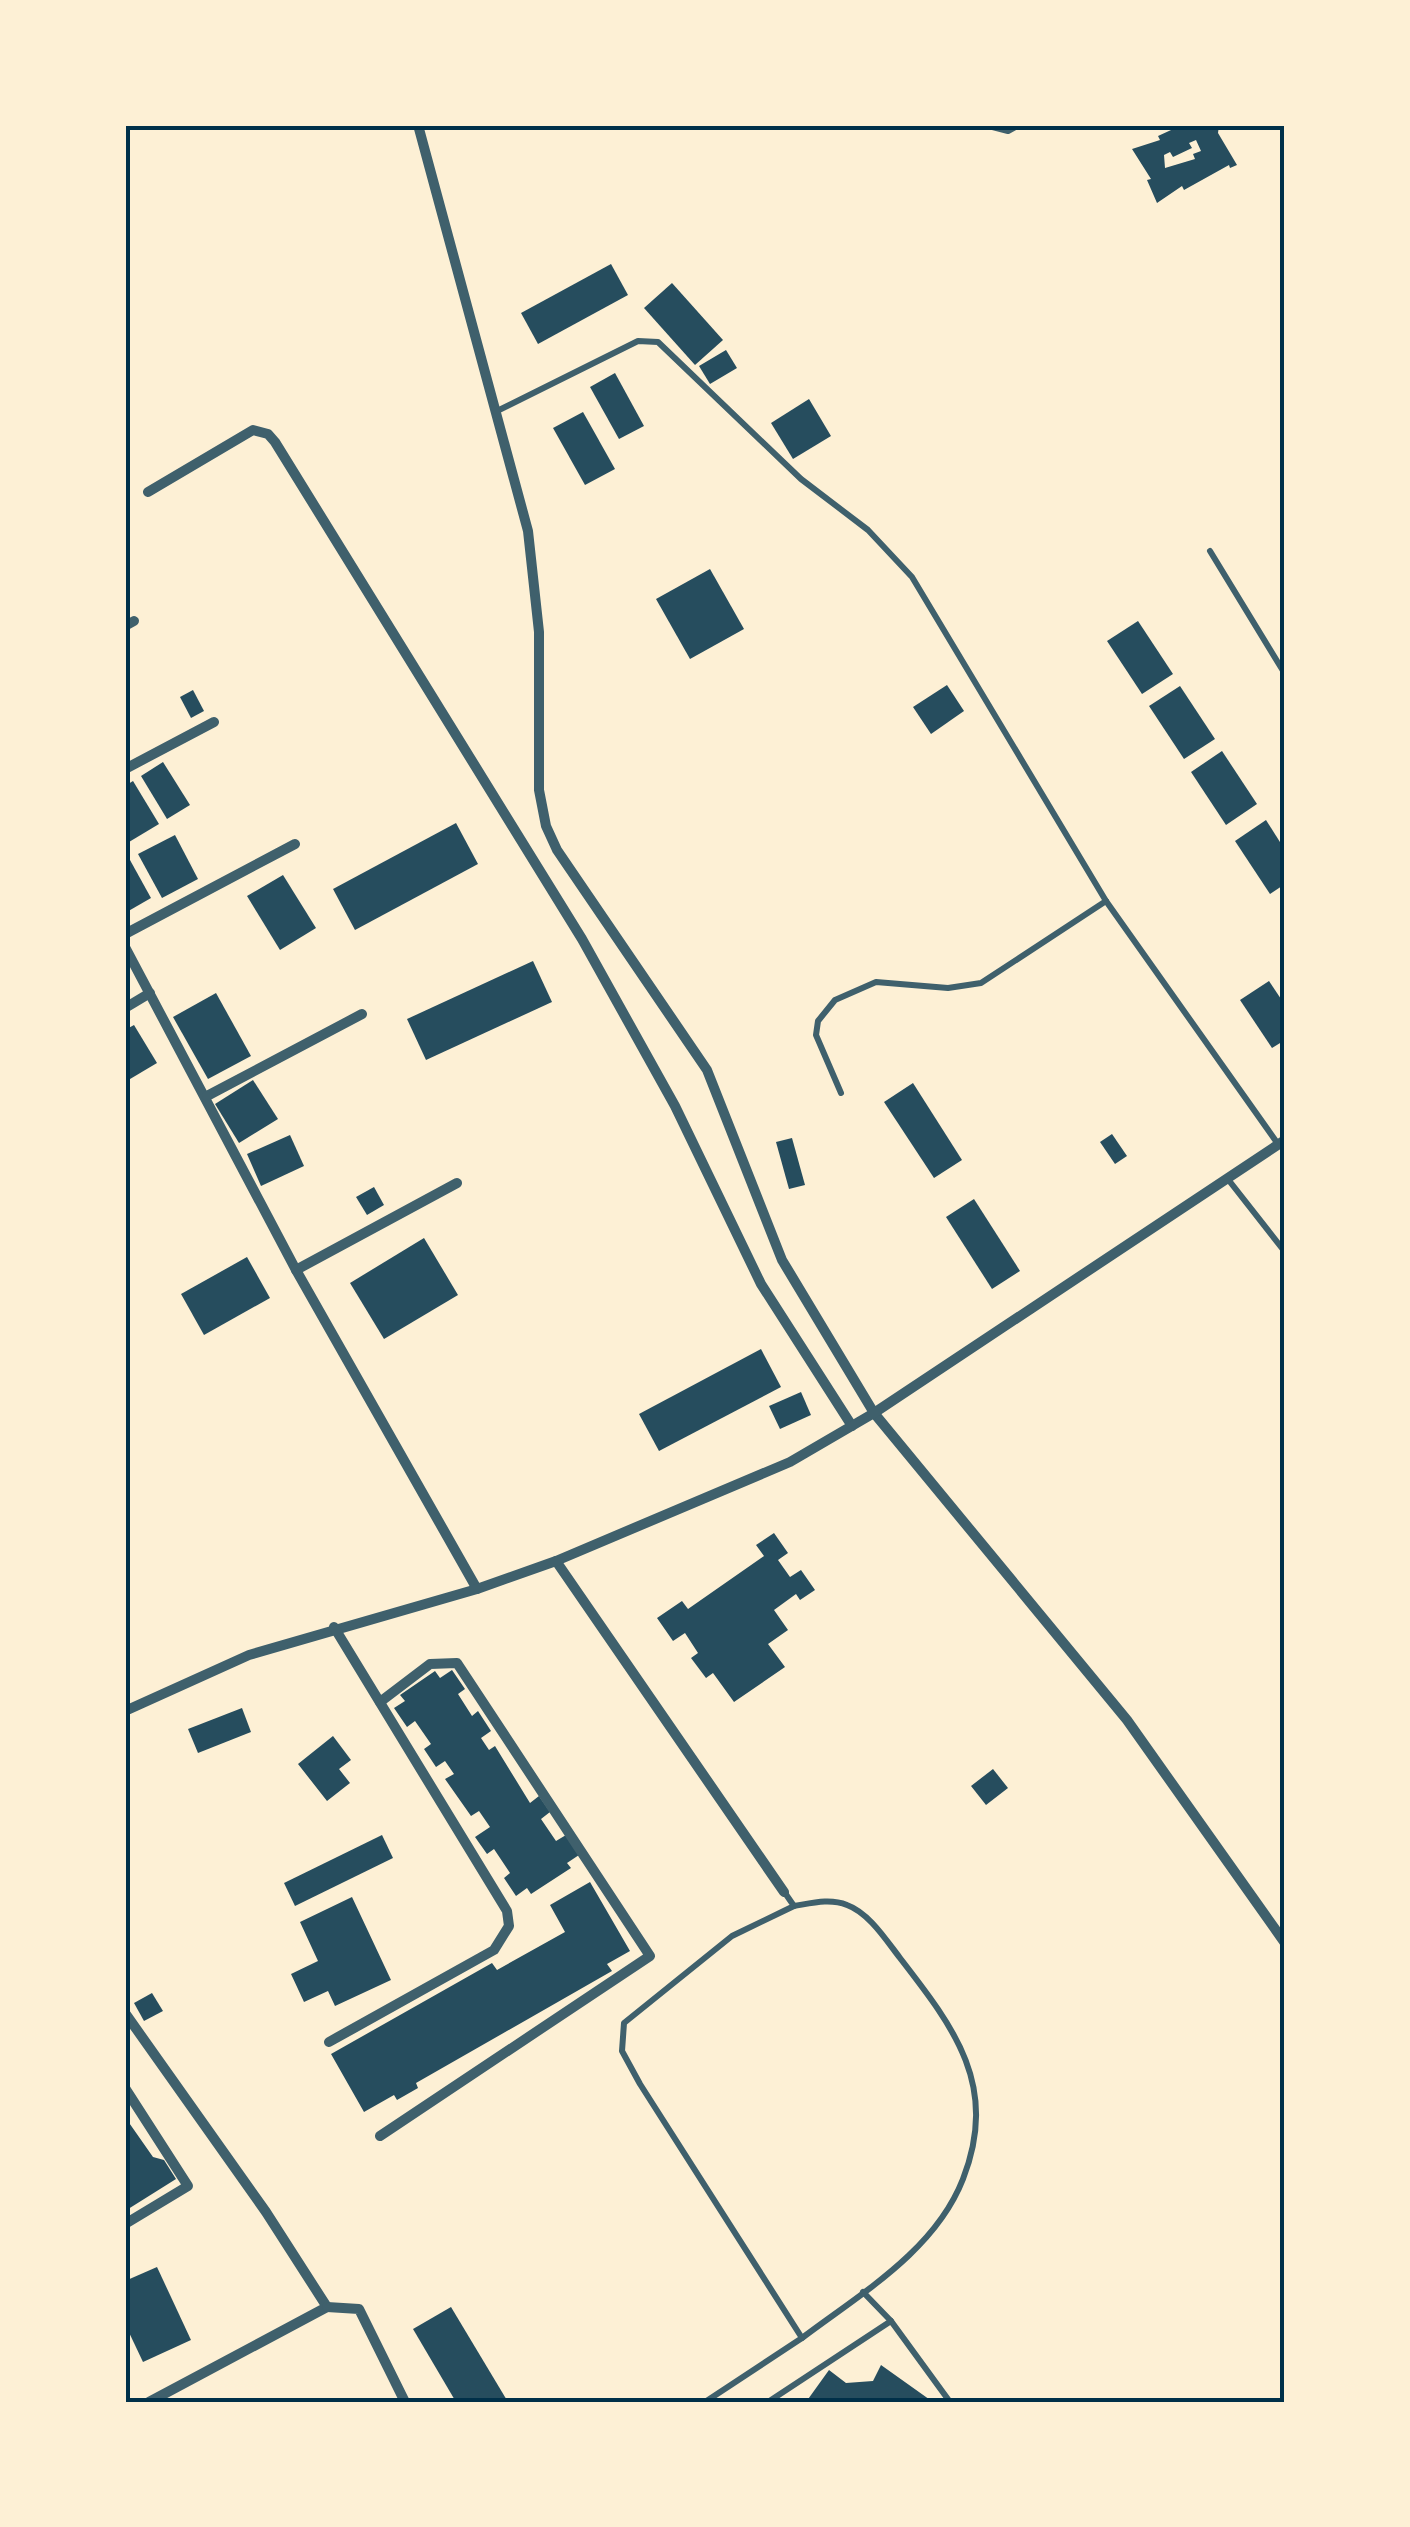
<svg xmlns="http://www.w3.org/2000/svg" width="1410" height="2527" viewBox="0 0 1410 2527" font-family="'Public Sans',sans-serif">
  <style>
    .building { fill: #264d5e; fill-rule: evenodd }
    .lines { fill: none; stroke-linecap: round; stroke-linejoin: round }
    .service { stroke: #3f606c; stroke-width: 6 }
    .minor { stroke: #3f606c; stroke-width: 10 }
    .neatline { fill: none; stroke: #003049; stroke-width: 4 }
  </style>
  <rect width="100%" height="100%" fill="#fdf0d5"/>
  <g class="building">
    <path d="M 1182,125 L 1219,125 L 1218,133 L 1237,165 L 1230,168 L 1229,165 L 1184,190 L 1182,186 L 1157,203 L 1147,180 L 1151,179 L 1132,149 L 1160,140 L 1158,136 ZM 1196,140 L 1201,151 L 1193,154 L 1195,159 L 1165,168 L 1164,155 L 1170,152 L 1173,157 L 1192,148 L 1189,143 Z"/>
    <path d="M 611,264 L 628,295 L 538,344 L 521,313 Z"/>
    <path d="M 672,283 L 723,340 L 695,365 L 644,308 Z"/>
    <path d="M 726,350 L 737,368 L 710,384 L 699,366 Z"/>
    <path d="M 615,373 L 644,426 L 619,439 L 590,387 Z"/>
    <path d="M 809,399 L 831,436 L 793,459 L 771,423 Z"/>
    <path d="M 583,412 L 615,469 L 585,485 L 553,428 Z"/>
    <path d="M 710,569 L 744,629 L 690,659 L 656,599 Z"/>
    <path d="M 1138,621 L 1173,674 L 1142,694 L 1107,641 Z"/>
    <path d="M 947,685 L 964,711 L 931,734 L 913,707 Z"/>
    <path d="M 1180,686 L 1215,739 L 1184,759 L 1149,706 Z"/>
    <path d="M 193,690 L 204,711 L 191,718 L 180,697 Z"/>
    <path d="M 1222,751 L 1257,804 L 1226,825 L 1191,772 Z"/>
    <path d="M 163,762 L 190,805 L 167,819 L 141,776 Z"/>
    <path d="M 133,781 L 159,824 L 129,842 L 125,786 Z"/>
    <path d="M 1266,820 L 1285,850 L 1285,884 L 1270,894 L 1235,841 Z"/>
    <path d="M 456,823 L 478,864 L 355,930 L 333,889 Z"/>
    <path d="M 175,835 L 198,879 L 162,898 L 138,854 Z"/>
    <path d="M 125,851 L 151,898 L 125,913 Z"/>
    <path d="M 283,875 L 316,928 L 280,950 L 247,896 Z"/>
    <path d="M 533,961 L 552,1002 L 426,1060 L 407,1019 Z"/>
    <path d="M 1269,981 L 1285,1005 L 1285,1040 L 1272,1048 L 1240,1000 Z"/>
    <path d="M 216,993 L 251,1056 L 208,1079 L 173,1017 Z"/>
    <path d="M 134,1025 L 157,1063 L 125,1082 L 125,1030 Z"/>
    <path d="M 253,1080 L 278,1119 L 239,1143 L 215,1104 Z"/>
    <path d="M 913,1083 L 962,1160 L 934,1178 L 884,1102 Z"/>
    <path d="M 1112,1134 L 1127,1156 L 1115,1164 L 1100,1142 Z"/>
    <path d="M 290,1135 L 304,1166 L 261,1186 L 247,1154 Z"/>
    <path d="M 792,1138 L 805,1185 L 789,1189 L 776,1142 Z"/>
    <path d="M 374,1187 L 384,1205 L 367,1215 L 356,1197 Z"/>
    <path d="M 974,1199 L 1020,1271 L 992,1289 L 946,1217 Z"/>
    <path d="M 424,1238 L 458,1295 L 384,1339 L 350,1283 Z"/>
    <path d="M 247,1257 L 270,1298 L 204,1335 L 181,1294 Z"/>
    <path d="M 761,1349 L 781,1387 L 659,1451 L 639,1414 Z"/>
    <path d="M 801,1392 L 811,1415 L 780,1429 L 769,1406 Z"/>
    <path d="M 774,1533 L 788,1553 L 778,1560 L 790,1577 L 801,1570 L 815,1590 L 800,1600 L 796,1594 L 774,1610 L 788,1630 L 768,1644 L 785,1667 L 734,1702 L 713,1673 L 706,1678 L 691,1658 L 698,1653 L 685,1633 L 673,1641 L 657,1618 L 682,1601 L 688,1609 L 764,1556 L 756,1545 Z"/>
    <path d="M 452,1670 L 465,1689 L 458,1694 L 472,1716 L 478,1711 L 491,1731 L 481,1738 L 489,1750 L 495,1746 L 530,1803 L 539,1796 L 550,1812 L 541,1819 L 556,1841 L 566,1835 L 579,1855 L 567,1863 L 571,1868 L 531,1894 L 527,1888 L 516,1896 L 504,1878 L 510,1873 L 494,1849 L 487,1854 L 475,1837 L 490,1827 L 479,1811 L 471,1816 L 445,1779 L 454,1774 L 445,1761 L 436,1767 L 424,1749 L 431,1744 L 415,1721 L 407,1727 L 394,1708 L 405,1701 L 400,1695 L 435,1671 L 440,1678 Z"/>
    <path d="M 242,1708 L 251,1732 L 198,1753 L 188,1729 Z"/>
    <path d="M 333,1736 L 351,1760 L 339,1769 L 350,1783 L 327,1801 L 298,1764 Z"/>
    <path d="M 993,1769 L 1008,1788 L 986,1805 L 971,1786 Z"/>
    <path d="M 382,1835 L 393,1858 L 295,1906 L 284,1883 Z"/>
    <path d="M 590,1882 L 630,1951 L 607,1964 L 612,1971 L 416,2083 L 418,2088 L 397,2100 L 394,2095 L 364,2112 L 331,2054 L 492,1963 L 497,1970 L 565,1932 L 550,1905 Z"/>
    <path d="M 352,1897 L 391,1980 L 335,2006 L 328,1991 L 304,2002 L 291,1974 L 318,1961 L 300,1922 Z"/>
    <path d="M 152,1993 L 163,2011 L 144,2021 L 134,2003 Z"/>
    <path d="M 125,2117 L 153,2157 L 164,2160 L 176,2179 L 125,2211 Z"/>
    <path d="M 157,2267 L 191,2340 L 143,2362 L 125,2324 L 125,2281 Z"/>
    <path d="M 451,2307 L 508,2402 L 456,2402 L 413,2329 Z"/>
    <path d="M 881,2365 L 933,2402 L 806,2402 L 829,2370 L 846,2383 L 873,2381 Z"/>
  </g>
  <g class="lines">
    <g class="service">
      <path d="M 985,125 L 1008,131 L 1019,125"/>
      <path d="M 495,412 L 638,341 L 658,342 L 801,479 L 868,530 L 912,577 L 1106,901 L 1278,1144"/>
      <path d="M 1210,551 L 1285,674"/>
      <path d="M 841,1093 L 816,1035 L 818,1021 L 835,1000 L 876,982 L 948,988 L 981,983 L 1106,901"/>
      <path d="M 1227,1178 L 1285,1252"/>
      <path d="M 794,1906 C 812,1903 830,1898 847,1905 C 869,1913 886,1940 900,1958 C 955,2029 999,2086 963,2179 C 935,2251 860,2294 802,2338"/>
      <path d="M 863,2292 L 891,2321"/>
      <path d="M 705,2402 L 802,2338 L 640,2084 L 622,2051 L 624,2023 L 732,1936 L 794,1906 L 785,1893"/>
      <path d="M 768,2402 L 891,2321 L 950,2402"/>
    </g>
    <g class="minor">
      <path d="M 418,125 L 528,531 L 539,632 L 539,790 L 546,826 L 557,850 L 707,1070 L 782,1260 L 874,1413 L 1127,1720 L 1285,1943"/>
      <path d="M 148,492 L 253,430 L 268,434 L 275,442 L 582,939 L 675,1106 L 761,1284 L 852,1426"/>
      <path d="M 125,626 L 134,621"/>
      <path d="M 125,769 L 214,722"/>
      <path d="M 125,934 L 295,844"/>
      <path d="M 125,947 L 296,1270 L 477,1589"/>
      <path d="M 125,1008 L 150,993"/>
      <path d="M 207,1096 L 362,1014"/>
      <path d="M 296,1270 L 457,1183"/>
      <path d="M 556,1561 L 784,1892"/>
      <path d="M 380,1702 L 430,1664 L 457,1663 L 650,1956 L 380,2136"/>
      <path d="M 125,1711 L 249,1655 L 477,1589 L 556,1561 L 790,1462 L 874,1413 L 1285,1140"/>
      <path d="M 125,2013 L 266,2212 L 327,2307 L 149,2402"/>
      <path d="M 329,2042 L 494,1950 L 509,1926 L 507,1911 L 334,1627"/>
      <path d="M 125,2088 L 188,2186 L 125,2224"/>
      <path d="M 327,2307 L 359,2309 L 405,2402"/>
    </g>
  </g>
  <rect width="1410" height="2527" fill="none" stroke="#fdf0d5" stroke-width="255"/>
  <rect x="128" y="128" width="1154" height="2272" class="neatline"/>
</svg>
